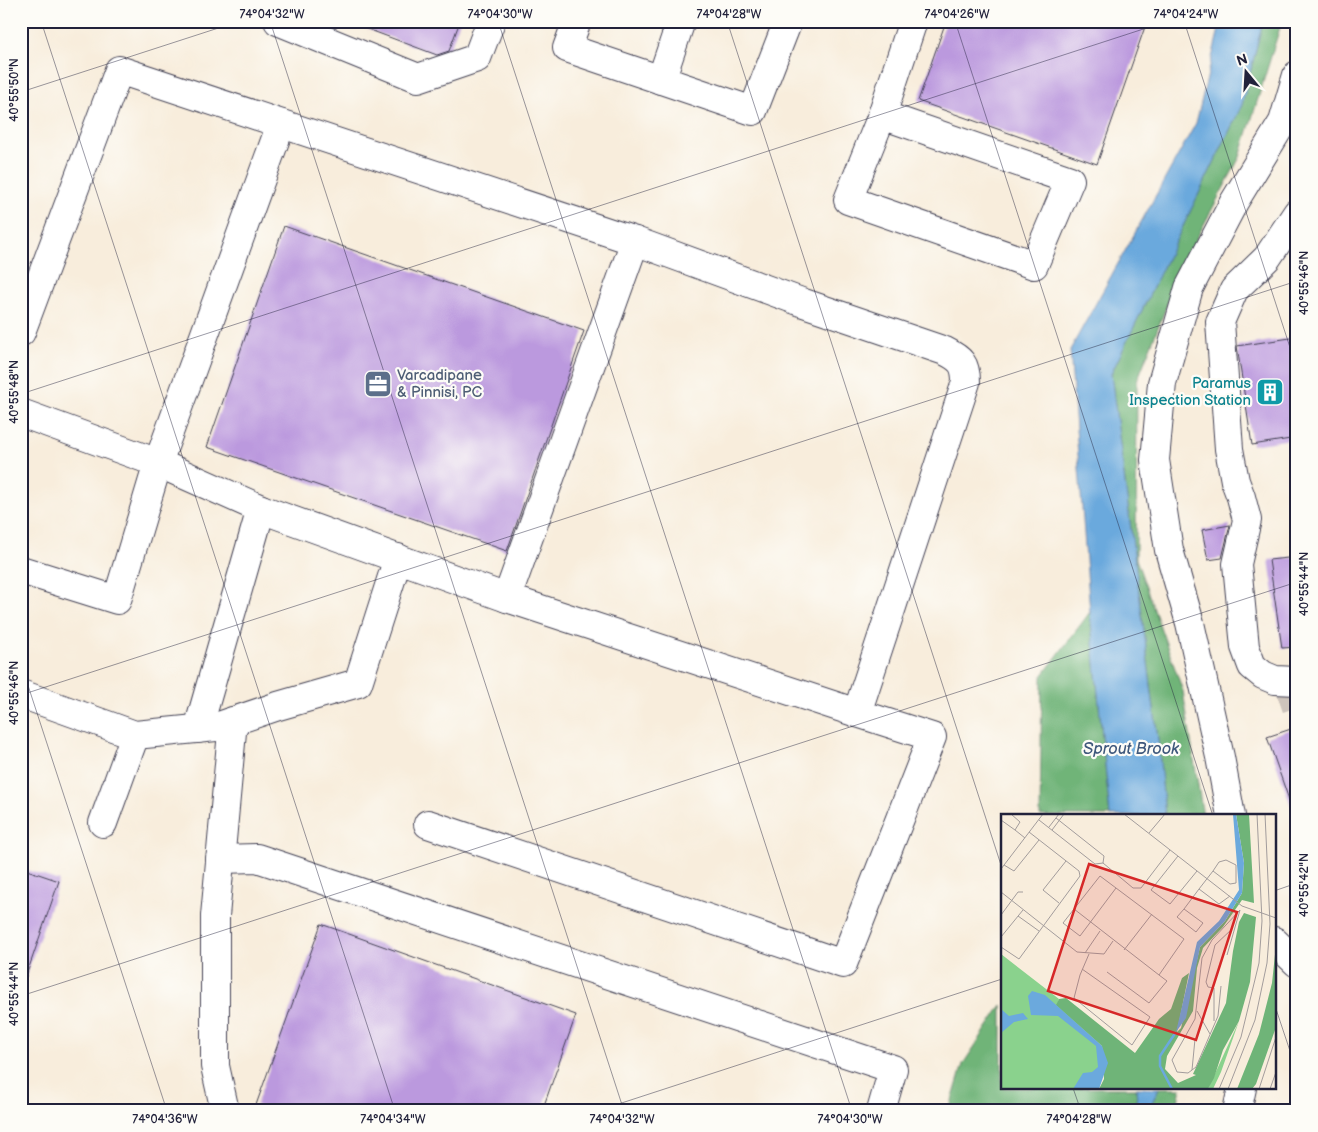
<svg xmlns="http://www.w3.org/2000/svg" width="1318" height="1132" viewBox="0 0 1318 1132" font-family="'Balsamiq Sans',sans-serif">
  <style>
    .forest { fill: #6fb478; stroke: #486b5a }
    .water { fill: #6ba9dd; stroke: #46668c }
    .building { fill: #bb99de }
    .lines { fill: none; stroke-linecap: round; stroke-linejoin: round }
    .minor-tunnel { stroke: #cdc4bc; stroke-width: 28; stroke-dasharray: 28 14; stroke-linecap: butt }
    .minor-casing { stroke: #424053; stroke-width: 30 }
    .minor { stroke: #fff; stroke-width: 28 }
    .ticks { fill: none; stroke: #22223b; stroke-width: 1; stroke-opacity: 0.45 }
    .labels { text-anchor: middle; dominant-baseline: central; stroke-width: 4.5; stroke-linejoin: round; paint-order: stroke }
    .service-label { font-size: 15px; fill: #4e5e75; stroke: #fdfcf7; text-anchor: start }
    .culture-label { font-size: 15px; fill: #0d838f; stroke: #fdfcf7; text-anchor: end }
    .water-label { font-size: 16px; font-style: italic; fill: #3f587c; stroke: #fdfcf7 }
    .inset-river { fill: none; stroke: #6ba9dd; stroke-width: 2.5 }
    .inset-road { fill: none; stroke: #a29c9c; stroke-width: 1 }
    .view { fill: #d62828; fill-opacity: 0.15; stroke: #d62828; stroke-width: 2.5 }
    .inset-edge { fill: none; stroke: #22223b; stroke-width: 2.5 }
    .neatline { fill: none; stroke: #22223b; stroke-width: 2 }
    .ticks-label { font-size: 12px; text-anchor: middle; fill: #22223b }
  </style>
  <rect width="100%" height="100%" fill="#fdfcf7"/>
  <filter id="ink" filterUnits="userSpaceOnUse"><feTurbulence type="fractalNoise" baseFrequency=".02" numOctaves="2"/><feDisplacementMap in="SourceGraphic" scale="10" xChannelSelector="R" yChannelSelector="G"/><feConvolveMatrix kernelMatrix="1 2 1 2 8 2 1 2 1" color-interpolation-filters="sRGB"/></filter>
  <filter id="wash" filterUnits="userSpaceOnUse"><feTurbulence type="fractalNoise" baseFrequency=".0096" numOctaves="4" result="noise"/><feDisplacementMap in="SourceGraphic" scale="20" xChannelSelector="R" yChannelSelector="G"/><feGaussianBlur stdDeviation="1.12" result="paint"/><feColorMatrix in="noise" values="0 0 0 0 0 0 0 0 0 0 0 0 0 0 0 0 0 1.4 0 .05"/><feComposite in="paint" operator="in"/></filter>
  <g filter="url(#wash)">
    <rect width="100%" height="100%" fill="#f8eddc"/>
    <g class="forest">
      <path d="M 1263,21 L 1282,21 L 1240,157 L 1184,262 L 1137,381 L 1136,559 L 1183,691 L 1203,816 L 1165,816 L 1158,740 L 1111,374 L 1242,105 Z"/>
      <path d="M 1090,612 L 1110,816 L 1040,816 L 1042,676 Z"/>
      <path d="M 1002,1005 L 1002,1088 L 1136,1088 L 1138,1111 L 949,1111 L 963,1064 Z"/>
      <path d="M 1159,1088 L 1181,1088 L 1176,1111 L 1148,1111 Z"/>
    </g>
    <g class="water">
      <path d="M 1221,21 L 1263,21 L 1242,105 L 1111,374 L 1158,740 L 1165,816 L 1110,816 L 1090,612 L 1070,350 L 1196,123 Z"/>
      <path d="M 1136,1088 L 1159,1088 L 1148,1111 L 1138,1111 Z"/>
    </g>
    <g id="blocks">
      <g class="building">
        <path d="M 354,21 L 460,21 L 449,51 L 437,55 L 354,24 Z"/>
        <path d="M 946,21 L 1147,21 L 1097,164 L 918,101 Z"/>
        <path d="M 284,226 L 584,331 L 507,551 L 207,447 Z"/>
        <path d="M 1297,337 L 1297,438 L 1252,445 L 1237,346 Z"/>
        <path d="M 1230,525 L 1222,558 L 1208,560 L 1202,530 Z"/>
        <path d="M 1297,557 L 1297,647 L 1282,648 L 1269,560 Z"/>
        <path d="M 1297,727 L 1297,810 L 1293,811 L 1267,737 Z"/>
        <path d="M 21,868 L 59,881 L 25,979 L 21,978 Z"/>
        <path d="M 321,924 L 576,1015 L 542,1111 L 273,1111 L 256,1105 Z"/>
      </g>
    </g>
  </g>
  <g filter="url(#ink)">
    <use href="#blocks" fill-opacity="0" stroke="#424053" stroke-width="1"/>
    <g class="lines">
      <path class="minor-tunnel" d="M 1287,681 L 1297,710"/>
      <g class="minor-casing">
        <g id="minor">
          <path d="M 278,21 L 418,78 L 477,58 L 491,21"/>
          <path d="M 577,21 L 567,48 L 753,111 L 788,21"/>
          <path d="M 661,80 L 681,21"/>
          <path d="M 882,115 L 1070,180 L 1034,265 L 848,200 L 882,115 L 913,21"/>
          <path d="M 1297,213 L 1267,258 L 1234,290 L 1220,322 L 1229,449 L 1235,481 L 1241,497 L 1247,520 L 1237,564 L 1245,647 L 1252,666 L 1263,675 L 1275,680 L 1297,681"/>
          <path d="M 21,332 L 119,70 L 635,241 L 804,303 L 945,351 C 961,359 966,364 966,382 L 857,713 L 507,598 L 261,509 L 158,463 L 21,413"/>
          <path d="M 21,570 L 117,600 L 158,463 L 281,124"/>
          <path d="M 507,598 L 635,241"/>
          <path d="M 21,694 L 135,735 L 216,727 L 278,706 L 358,683 L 398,558"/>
          <path d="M 198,729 L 261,509"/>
          <path d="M 1231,816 L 1220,757 L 1190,623 L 1169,550 L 1155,460 L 1162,383 L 1189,288 L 1234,202 L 1283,122 L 1297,75"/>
          <path d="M 103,823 L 135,735"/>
          <path d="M 428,824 L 843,964 L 932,737 L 857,713"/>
          <path d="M 220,859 L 257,858 L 893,1069 L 881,1111"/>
          <path d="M 1274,941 L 1297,963"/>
          <path d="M 225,1111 L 215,1066 L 215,916 L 233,721"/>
          <path d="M 1237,1111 L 1242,1088"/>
        </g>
      </g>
      <use href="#minor" class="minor"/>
    </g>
  </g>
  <path class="ticks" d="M 41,21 L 395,1111M 270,21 L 624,1111M 498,21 L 852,1111M 727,21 L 1002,868M 955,21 L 1213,816M 1184,21 L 1297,369M 21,92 L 240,21M 21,394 L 1168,21M 21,664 L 167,1111M 21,695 L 1297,281M 1274,891 L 1297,883M 21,996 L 1297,582M 1274,1003 L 1297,1072M 1073,1088 L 1081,1111M 597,1111 L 1002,979"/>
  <defs>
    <g id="office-square" transform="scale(1.4375)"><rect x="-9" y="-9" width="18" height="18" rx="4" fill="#5c6f8a" stroke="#fdfcf7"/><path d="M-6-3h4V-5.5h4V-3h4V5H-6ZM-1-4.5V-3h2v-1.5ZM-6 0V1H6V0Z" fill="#fff"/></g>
    <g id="building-square" transform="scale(1.4375)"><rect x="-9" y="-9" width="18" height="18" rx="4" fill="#0f9aa8" stroke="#fdfcf7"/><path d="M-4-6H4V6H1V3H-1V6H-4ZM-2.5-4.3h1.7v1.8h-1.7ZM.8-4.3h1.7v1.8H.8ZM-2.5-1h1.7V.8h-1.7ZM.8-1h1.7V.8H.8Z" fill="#fff"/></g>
  </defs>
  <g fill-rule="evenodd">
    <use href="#office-square" x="378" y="384"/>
    <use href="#building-square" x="1270" y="392"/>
  </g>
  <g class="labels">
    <g class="service-label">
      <text x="397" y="375">Varcadipane<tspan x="397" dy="17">&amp; Pinnisi, PC</tspan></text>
    </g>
    <g class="culture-label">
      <text x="1251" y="383">Paramus<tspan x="1251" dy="17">Inspection Station</tspan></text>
    </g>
    <g class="water-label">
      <text x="1131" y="749">Sprout Brook</text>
    </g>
  </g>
  <g transform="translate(1001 814)">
    <rect width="275" height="275" fill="#f8eddc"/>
    <path d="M 0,140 L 58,185 L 56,191 L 101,232 L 98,275 L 0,275 ZM 238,207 L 220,258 L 212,275 L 207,275 Z" fill="#8ad28d"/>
    <path d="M 235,0 L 248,0 L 253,89 L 241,86 L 222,113 L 202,134 L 196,154 L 192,197 L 166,242 L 164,255 L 177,269 L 195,261 L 192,260 L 225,189 L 232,137 L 238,108 L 243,99 L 255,103 L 249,168 L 238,207 L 222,236 L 213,264 L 207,275 L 98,275 L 103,265 L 101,232 L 55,191 L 58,185 L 65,184 L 134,239 L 158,205 L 170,195 L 181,164 L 188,159 L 176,218 L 180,214 L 199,133 L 224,107 L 241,79 L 243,49 ZM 275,131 L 274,216 L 255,270 L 251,275 L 236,275 L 258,220 L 271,169 Z" fill="#6fb478"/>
    <path d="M 232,0 L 235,0 L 243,49 L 241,79 L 224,107 L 199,133 L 185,204 L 175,218 L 196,128 L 218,107 L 238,76 ZM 31,177 L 44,181 L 101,232 L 107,249 L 98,275 L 72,275 L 82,259 L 91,258 L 97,253 L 95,232 L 57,202 L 30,201 L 27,182 ZM 0,195 L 8,202 L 22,199 L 27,205 L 13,208 L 0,219 Z" fill="#6ba9dd"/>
    <path class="inset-river" d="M 171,275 L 159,252 L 159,242 L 175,218"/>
    <path class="inset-road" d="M 10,0 L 19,8 L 14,16 L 24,24M 123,0 L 241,92 L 275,104M 55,4 L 103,42 L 102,49M 0,6 L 14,16M 38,6 L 94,50 L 102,49 L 132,74 L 140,74 L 169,36M 48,13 L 58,0M 51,16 L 63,0M 148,19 L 164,0M 177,42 L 150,76 L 169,90 L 196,57M 3,51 L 13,57 L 38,26M 0,55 L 42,0M 99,62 L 183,125 L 158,161 L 73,95 ZM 198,75 L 218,90 L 229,82M 0,78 L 76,138 L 103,140 L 112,127M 58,89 L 42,76 L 65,47M 73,95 L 62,109 L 79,122 L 115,74M 183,95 L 176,103 L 195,118 L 202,109 L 183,95 L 198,75 L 212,57 L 218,48 L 225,46 L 235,51 L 235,69 L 229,70 L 212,57M 0,101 L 17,78 L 22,78M 17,102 L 38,117M 0,123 L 22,96M 0,133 L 18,145 L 79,62 L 78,57 L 28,18M 123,136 L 151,100M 84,139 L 99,117M 81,155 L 149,203 L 131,231 L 73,184 L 79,161 L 88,140M 106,158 L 148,189 L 166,167 L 158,161M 220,172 L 217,202 L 195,253 L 187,259 L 176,258 L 171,246 L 194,205 L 201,144 L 211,126 L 239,96 L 226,141M 196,197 L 209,220M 213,207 L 213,174 L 207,173 L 205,168 L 214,131 L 231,115M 191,256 L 194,225M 218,275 L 240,223 L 258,149 L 261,107 L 256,0M 227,275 L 254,206 L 266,149 L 269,110 L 264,0M 258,275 L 275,223M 269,275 L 275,258"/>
    <path class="view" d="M 88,50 L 236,98 L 195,226 L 47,177 Z"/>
    <rect width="275" height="275" class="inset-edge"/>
  </g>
  <rect width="1318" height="1132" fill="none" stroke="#fdfcf7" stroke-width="55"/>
  <g transform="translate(1246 72) rotate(342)" stroke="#fdfcf7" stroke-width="4" paint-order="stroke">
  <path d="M0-4L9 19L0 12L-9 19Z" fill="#22223b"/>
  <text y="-8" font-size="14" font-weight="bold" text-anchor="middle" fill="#22223b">N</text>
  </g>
  <rect x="28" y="28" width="1262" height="1076" class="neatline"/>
  <g class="ticks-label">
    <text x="272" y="18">74°04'32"W</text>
    <text x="500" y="18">74°04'30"W</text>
    <text x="729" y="18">74°04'28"W</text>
    <text x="957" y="18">74°04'26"W</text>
    <text x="1186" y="18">74°04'24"W</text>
    <text transform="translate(14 90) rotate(-90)" y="4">40°55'50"N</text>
    <text transform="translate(1304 283) rotate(-90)" y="4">40°55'46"N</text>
    <text transform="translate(14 392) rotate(-90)" y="4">40°55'48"N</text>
    <text transform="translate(1304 584) rotate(-90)" y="4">40°55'44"N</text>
    <text transform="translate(14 693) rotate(-90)" y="4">40°55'46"N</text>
    <text transform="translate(1304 885) rotate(-90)" y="4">40°55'42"N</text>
    <text transform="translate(14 994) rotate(-90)" y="4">40°55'44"N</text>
    <text x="165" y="1123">74°04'36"W</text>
    <text x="393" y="1123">74°04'34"W</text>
    <text x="622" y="1123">74°04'32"W</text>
    <text x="850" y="1123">74°04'30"W</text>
    <text x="1079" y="1123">74°04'28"W</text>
  </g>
</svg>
